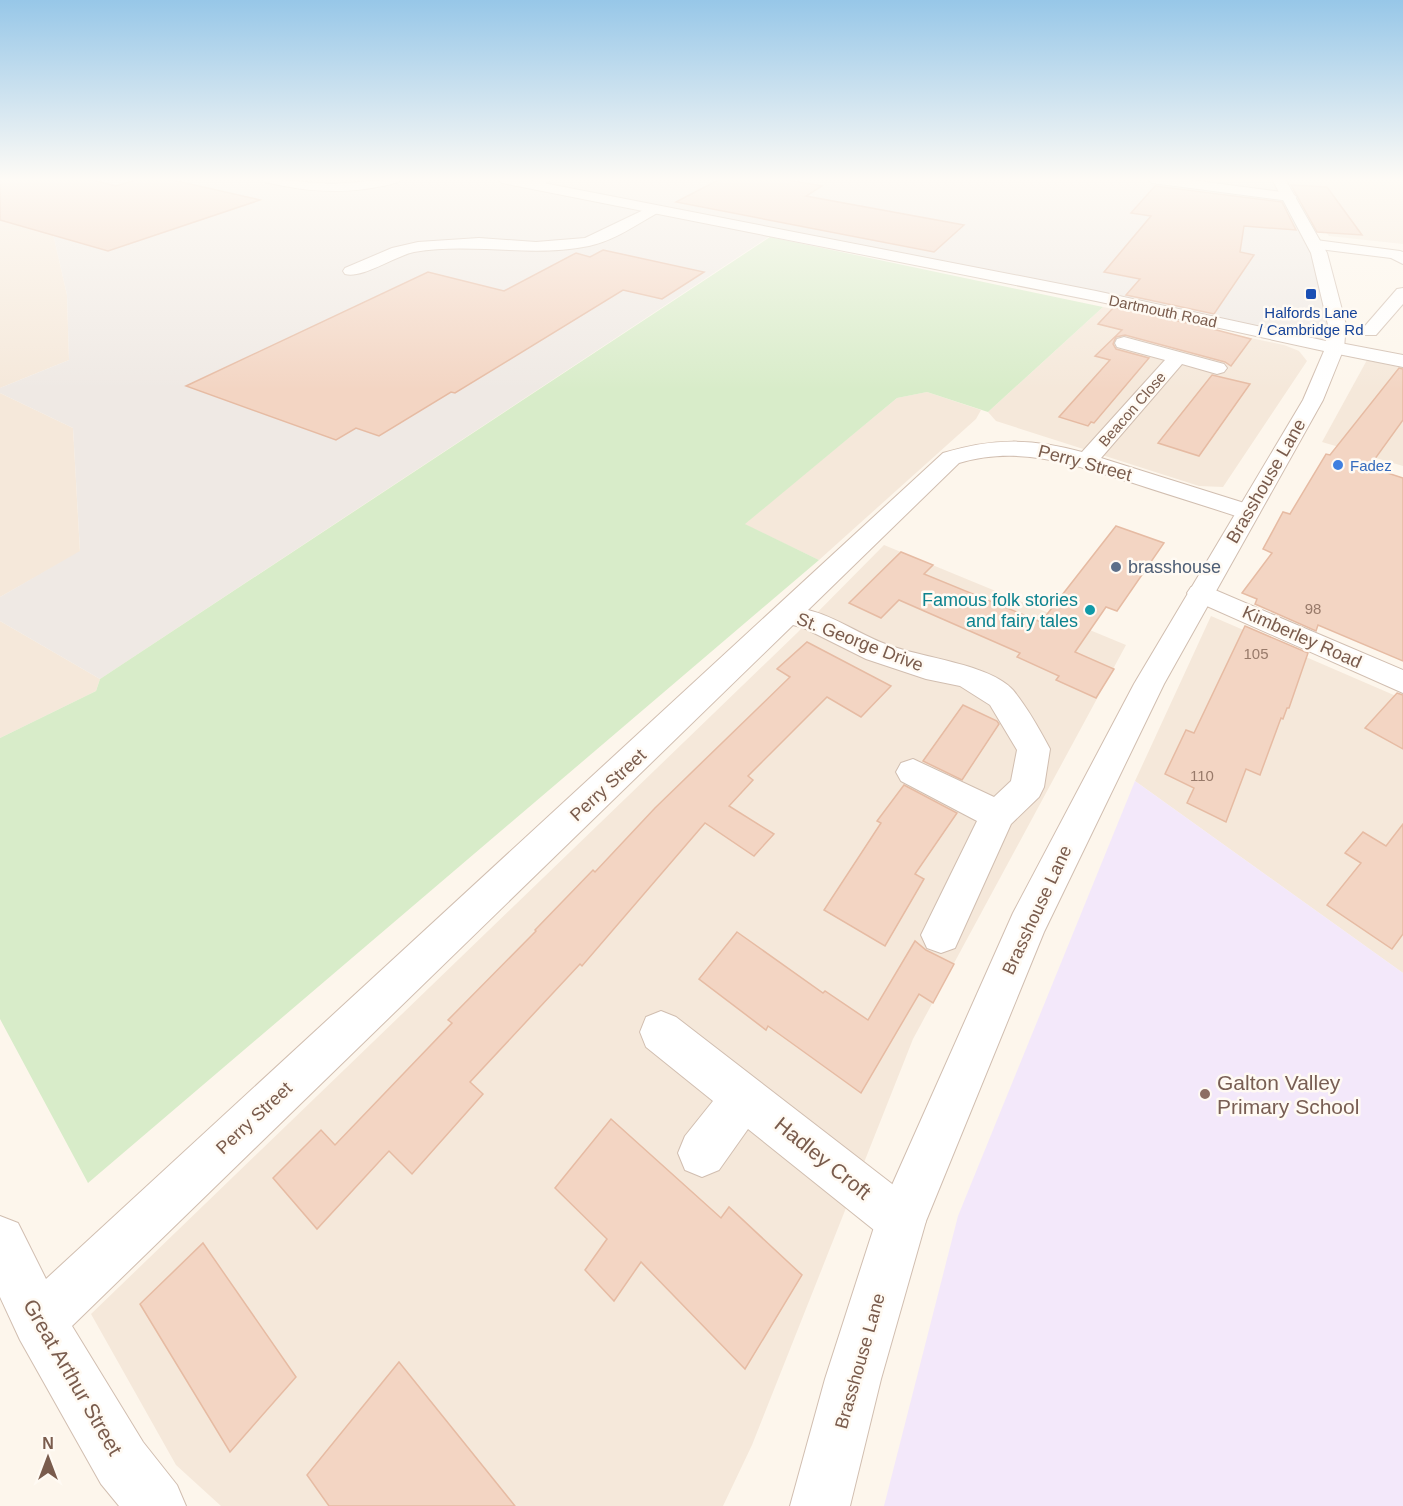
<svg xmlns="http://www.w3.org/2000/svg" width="1403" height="1506" viewBox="0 0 1403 1506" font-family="Helvetica,sans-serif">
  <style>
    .residential { fill: #f5e8da }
    .industrial { fill: #efe9e4 }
    .education { fill: #f3e8fa }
    .green { fill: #d8ecc9 }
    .building { fill: #f3d5c3; stroke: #e6bba3; stroke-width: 1.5 }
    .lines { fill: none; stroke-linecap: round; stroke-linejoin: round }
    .minor-casing { stroke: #d1beb0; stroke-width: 2 }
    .tertiary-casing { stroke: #d1beb0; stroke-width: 2 }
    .minor { fill: #fff; fill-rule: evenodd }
    .tertiary { fill: #fff; fill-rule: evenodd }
    .transit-dot { fill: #1a4fb4; stroke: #fffaf3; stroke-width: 2 }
    .shop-dot { fill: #3f7fe0; stroke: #fffaf3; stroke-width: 2 }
    .service-dot { fill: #5c6f8a; stroke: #fffaf3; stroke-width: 2 }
    .culture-dot { fill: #0f9aa8; stroke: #fffaf3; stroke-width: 2 }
    .education-dot { fill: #8d6e63; stroke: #fffaf3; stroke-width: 2 }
    .labels { text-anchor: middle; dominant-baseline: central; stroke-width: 5; stroke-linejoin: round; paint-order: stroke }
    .far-street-label { font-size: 15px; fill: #7a5c4d; stroke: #fffaf3 }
    .far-transit-label { font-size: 15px; fill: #164399; stroke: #fffaf3 }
    .far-shop-label { font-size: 15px; fill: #366cbe; stroke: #fffaf3; text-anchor: start }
    .number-label { font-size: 15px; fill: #987a6a }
    .street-label { font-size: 18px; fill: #7a5c4d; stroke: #fffaf3 }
    .service-label { font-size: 18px; fill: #4e5e75; stroke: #fffaf3; text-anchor: start }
    .culture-label { font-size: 18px; fill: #0d838f; stroke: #fffaf3; text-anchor: end }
    .near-education-label { font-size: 21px; fill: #785e54; stroke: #fffaf3; text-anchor: start }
    .near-street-label { font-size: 21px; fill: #7a5c4d; stroke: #fffaf3 }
  </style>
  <rect width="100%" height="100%" fill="#fdf6ec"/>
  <g class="residential">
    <path d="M 1287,179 L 1403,179 L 1403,244 L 1329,236 Z"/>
    <path d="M 0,204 L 52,229 L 67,295 L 69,360 L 0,388 Z"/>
    <path d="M 1103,307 L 1284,345 L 1299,351 L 1307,361 L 1223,487 L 1199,486 L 996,421 L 988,412 Z"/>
    <path d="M 1367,360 L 1403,368 L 1403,466 L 1322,442 Z"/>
    <path d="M 927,392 L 981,410 L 976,419 L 819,560 L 744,524 L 897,398 Z"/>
    <path d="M 0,393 L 73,428 L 80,552 L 0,597 Z"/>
    <path d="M 884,545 L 1126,645 L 913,1039 L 752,1445 L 723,1506 L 221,1506 L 176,1465 L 91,1314 L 797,633 Z"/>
    <path d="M 1211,616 L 1403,699 L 1403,973 L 1135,781 Z"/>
    <path d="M 0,621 L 100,679 L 96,691 L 0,738 Z"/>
  </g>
  <path class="industrial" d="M 0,179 L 1279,181 L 1316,245 L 1335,348 L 776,232 L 100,679 L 0,621 L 0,597 L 80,551 L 73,428 L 0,393 L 0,388 L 69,360 L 67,295 L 52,229 Z"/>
  <path class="education" d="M 1135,781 L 1403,973 L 1403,1506 L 884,1506 L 958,1216 Z"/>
  <path class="green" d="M 770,237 L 1103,307 L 988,412 L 927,392 L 897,398 L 745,524 L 819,560 L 88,1183 L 0,1019 L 0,738 L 96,691 L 100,679 Z"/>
  <g class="building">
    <path d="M 0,179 L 88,179 L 116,186 L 139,179 L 168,179 L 260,200 L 108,251 L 0,220 Z"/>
    <path d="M 720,179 L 781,179 L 822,186 L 806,196 L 964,225 L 934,252 L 676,202 Z"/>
    <path d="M 1291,185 L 1327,187 L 1362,235 L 1317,232 Z"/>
    <path d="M 1155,186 L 1282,202 L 1296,230 L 1244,226 L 1240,252 L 1254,255 L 1214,314 L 1126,295 L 1140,279 L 1104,272 L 1151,216 L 1131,213 Z"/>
    <path d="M 603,250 L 704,272 L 662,299 L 623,290 L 455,393 L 451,392 L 379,436 L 356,428 L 336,440 L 186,386 L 428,272 L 504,291 L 576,253 L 590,257 Z"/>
    <path d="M 1114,307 L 1205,327 L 1251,339 L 1231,366 L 1225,362 L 1125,335 L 1116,337 L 1113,344 L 1116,349 L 1149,358 L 1094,423 L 1091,422 L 1088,426 L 1059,417 L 1110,360 L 1095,356 L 1122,330 L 1098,324 Z"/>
    <path d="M 1399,368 L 1403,369 L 1403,420 L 1369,467 L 1403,478 L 1403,661 L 1318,625 L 1316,631 L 1255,604 L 1257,599 L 1242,593 L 1272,553 L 1263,549 L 1283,512 L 1290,514 L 1326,454 L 1330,455 Z"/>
    <path d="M 1212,375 L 1250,384 L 1199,456 L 1158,443 Z"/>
    <path d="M 1116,526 L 1164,543 L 1117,611 L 1106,607 L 1075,652 L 1114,669 L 1096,698 L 1056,680 L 1059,676 L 1017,657 L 1020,653 L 899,600 L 881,618 L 849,603 L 901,552 L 933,565 L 924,574 L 1041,622 Z"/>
    <path d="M 1245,626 L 1308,653 L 1289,708 L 1287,708 L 1283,719 L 1281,718 L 1260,775 L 1246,769 L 1226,822 L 1187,803 L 1194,788 L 1165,774 L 1186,730 L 1194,733 Z"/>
    <path d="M 807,642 L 891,686 L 861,717 L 827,697 L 748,776 L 753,780 L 729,806 L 774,834 L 754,856 L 705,823 L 582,966 L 580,964 L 470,1082 L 483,1094 L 412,1174 L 389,1151 L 317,1229 L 273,1178 L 321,1130 L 335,1145 L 452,1023 L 448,1020 L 536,931 L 535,930 L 593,870 L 595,872 L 655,808 L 790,677 L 777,669 Z"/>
    <path d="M 1397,693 L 1403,695 L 1403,749 L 1365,728 Z"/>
    <path d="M 963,705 L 997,721 L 999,724 L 962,780 L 923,761 Z"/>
    <path d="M 904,785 L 957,813 L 915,874 L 924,879 L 885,946 L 824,910 L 881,823 L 877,821 Z"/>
    <path d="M 1403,824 L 1403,934 L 1392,949 L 1327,905 L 1361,863 L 1345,853 L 1363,832 L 1386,846 Z"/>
    <path d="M 737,932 L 823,993 L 825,991 L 868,1020 L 915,941 L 926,950 L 954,964 L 933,1003 L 919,994 L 861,1093 L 768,1026 L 766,1030 L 699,979 Z"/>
    <path d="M 611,1119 L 721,1218 L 729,1207 L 802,1275 L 745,1369 L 641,1262 L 614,1301 L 585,1270 L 607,1239 L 555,1188 Z"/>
    <path d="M 203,1243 L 296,1377 L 230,1452 L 140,1304 Z"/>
    <path d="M 399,1362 L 515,1506 L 329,1506 L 307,1475 Z"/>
  </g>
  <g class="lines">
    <g class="minor-casing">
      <g id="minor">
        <path d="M 264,179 L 332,184 L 400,179 L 399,182 C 354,195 310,193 265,182 Z"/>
        <path d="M 535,179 L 553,179 L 537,188 L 527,188 L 526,185 Z"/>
        <path d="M 1146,179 L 1183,179 L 1290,193 L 1297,197 L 1290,201 L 1152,183 Z"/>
        <path d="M 654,205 L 661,209 L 659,212 C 637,224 614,241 589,246 C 531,258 472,242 414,252 C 395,256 362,279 345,274 L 343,271 L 345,268 L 392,248 L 418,242 L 479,238 L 536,242 L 585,238 Z"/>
        <path d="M 1316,240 L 1400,251 L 1403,252 L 1403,264 L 1391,258 L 1311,248 L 1308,245 Z"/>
        <path d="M 1403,288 L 1403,304 L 1376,335 L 1364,335 L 1361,331 L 1364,327 L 1397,289 Z"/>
        <path d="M 1124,337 L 1224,364 L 1227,368 L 1224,372 L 1217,374 L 1182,364 L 1101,458 L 1257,507 L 1260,512 L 1257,517 L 1248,519 L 1239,517 C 1203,505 1166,494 1130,482 C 1072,464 1019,445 959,463 L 808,610 C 837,617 860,635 888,645 C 922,658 990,664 1013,690 C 1027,707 1040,730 1050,749 L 1044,787 L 1039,797 L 1011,824 L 955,948 L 941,953 L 927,948 L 921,935 L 977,821 L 901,781 L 896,772 L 901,763 L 913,759 L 994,797 L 1011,781 L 1017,750 L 990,705 L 960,686 L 926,679 L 866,659 L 804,628 L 793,625 L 72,1326 L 143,1442 L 177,1485 L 186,1506 L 119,1506 L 101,1484 L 20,1340 L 0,1297 L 0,1216 L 18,1223 L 46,1279 L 943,453 C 993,438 1032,438 1082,452 L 1165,360 L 1117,347 L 1115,343 L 1117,339 Z"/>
        <path d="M 1335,342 L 1403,355 L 1403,367 L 1328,352 L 1326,348 L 1328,344 Z"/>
        <path d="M 1201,584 L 1403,670 L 1403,693 L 1191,599 L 1187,593 L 1191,587 Z"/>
        <path d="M 661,1011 L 676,1017 L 918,1204 L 926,1221 L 918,1238 L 901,1246 L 884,1238 L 748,1129 L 719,1170 L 702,1177 L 685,1170 L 678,1153 L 685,1136 L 713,1101 L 646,1047 L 640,1032 L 646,1017 Z"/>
      </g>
    </g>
    <g class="tertiary-casing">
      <path id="tertiary" d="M 496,179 L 523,179 L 1096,291 L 1326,341 L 1328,325 L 1311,253 L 1272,179 L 1285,179 L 1327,253 L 1346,325 L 1344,348 L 1323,400 L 1164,684 L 1044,932 L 926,1221 L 881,1379 L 850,1506 L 790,1506 L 825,1379 L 876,1221 L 1013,913 L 1134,684 L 1303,400 L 1324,351 L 1096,301 L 502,183 Z"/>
    </g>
    <use href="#minor" class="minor"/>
    <use href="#tertiary" class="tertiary"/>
  </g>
  <linearGradient id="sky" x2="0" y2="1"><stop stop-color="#97c7e8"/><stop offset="0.46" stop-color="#fefbf6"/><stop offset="1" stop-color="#fefbf6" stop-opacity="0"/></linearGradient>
  <rect width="1403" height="390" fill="url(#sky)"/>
  <rect class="transit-dot" x="1305" y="288" width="12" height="12" rx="3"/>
  <circle class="shop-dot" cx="1338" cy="465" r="6"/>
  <circle class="service-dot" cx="1116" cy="567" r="6"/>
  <circle class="culture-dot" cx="1090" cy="610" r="6"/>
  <circle class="education-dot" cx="1205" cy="1094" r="6"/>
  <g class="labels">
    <g class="far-street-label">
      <text transform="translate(1163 311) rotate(12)">Dartmouth Road</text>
      <text transform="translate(1132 409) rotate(-49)">Beacon Close</text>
    </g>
    <g class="far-transit-label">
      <text x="1311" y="312">Halfords Lane<tspan x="1311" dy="17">/ Cambridge Rd</tspan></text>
    </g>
    <g class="far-shop-label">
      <text x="1350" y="465">Fadez</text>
    </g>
    <g class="number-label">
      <text x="1313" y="608">98</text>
      <text x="1256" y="653">105</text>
      <text x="1202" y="775">110</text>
    </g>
    <g class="street-label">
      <text transform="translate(1085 463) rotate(15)">Perry Street</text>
      <text transform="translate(1266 481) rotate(-60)">Brasshouse Lane</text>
      <text transform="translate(1302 637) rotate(24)">Kimberley Road</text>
      <text transform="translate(860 642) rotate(21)">St. George Drive</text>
      <text transform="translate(608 785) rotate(-43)">Perry Street</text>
      <text transform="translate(1037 910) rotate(-65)">Brasshouse Lane</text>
      <text transform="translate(254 1118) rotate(-43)">Perry Street</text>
      <text transform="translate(860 1361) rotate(-74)">Brasshouse Lane</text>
    </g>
    <g class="service-label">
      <text x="1128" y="567">brasshouse</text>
    </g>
    <g class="culture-label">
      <text x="1078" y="600">Famous folk stories<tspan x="1078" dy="21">and fairy tales</tspan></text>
    </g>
    <g class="near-education-label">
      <text x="1217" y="1082">Galton Valley<tspan x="1217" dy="24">Primary School</tspan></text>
    </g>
    <g class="near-street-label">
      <text transform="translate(823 1158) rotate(39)">Hadley Croft</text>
      <text transform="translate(73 1377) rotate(60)">Great Arthur Street</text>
    </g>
  </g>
  <g transform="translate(48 1458)" stroke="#fffaf3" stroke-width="4.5" paint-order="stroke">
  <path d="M0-4.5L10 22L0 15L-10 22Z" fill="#7a5c4d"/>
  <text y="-9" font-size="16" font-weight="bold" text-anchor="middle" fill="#7a5c4d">N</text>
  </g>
</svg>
